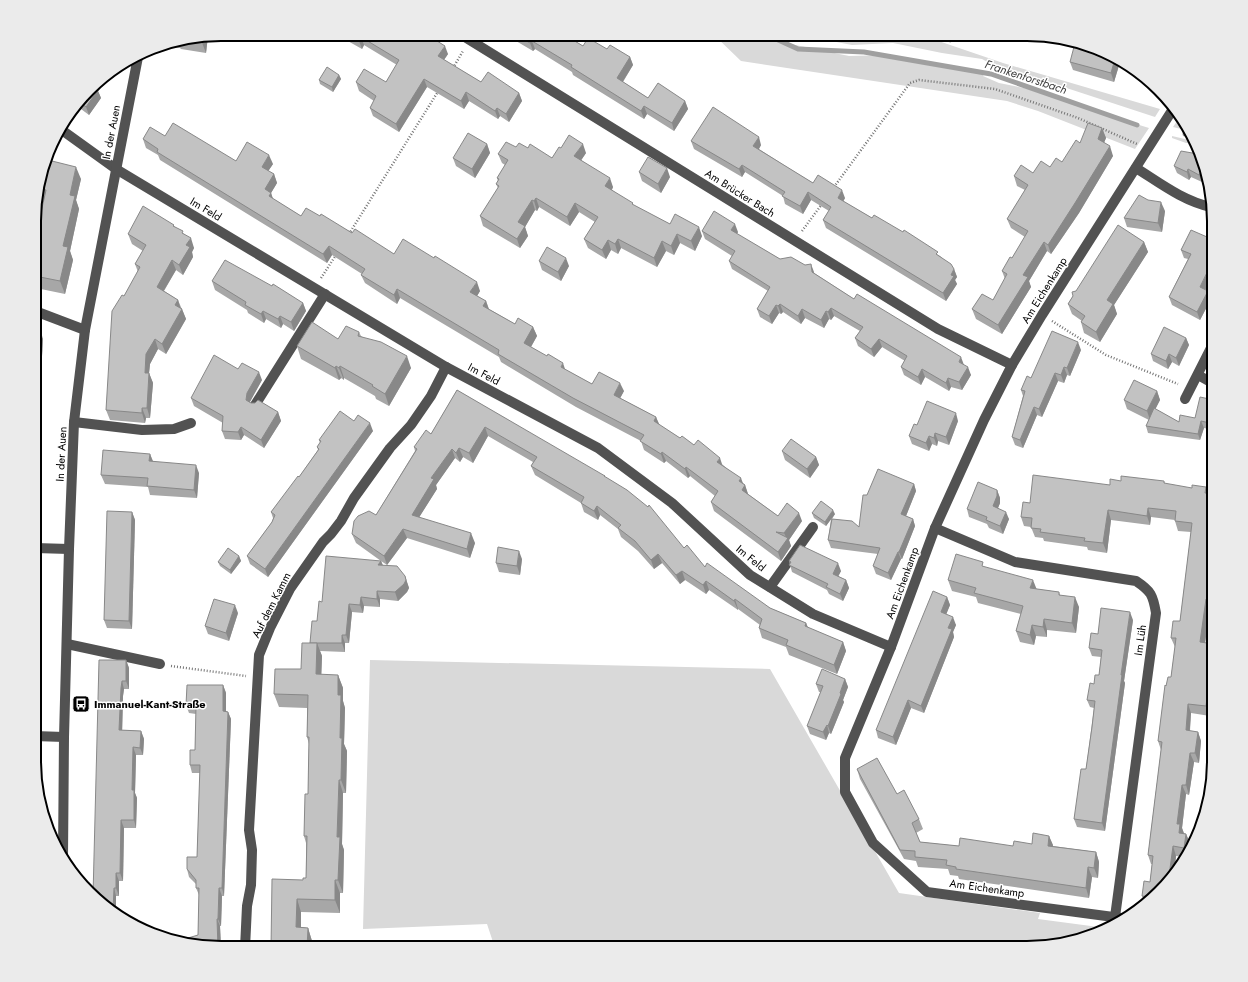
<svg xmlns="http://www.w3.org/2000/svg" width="1248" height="982" viewBox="0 0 1248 982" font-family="Jost,sans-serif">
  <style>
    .green { fill: #d9d9d9 }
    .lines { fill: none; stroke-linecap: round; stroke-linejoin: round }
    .stream { stroke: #a0a0a0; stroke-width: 5 }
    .path { stroke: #747474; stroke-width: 2.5; stroke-dasharray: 1 2; stroke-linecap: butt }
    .minor { stroke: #525252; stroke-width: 10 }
    .wall { fill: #a7a7a7 }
    .shaded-wall { fill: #888 }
    .building { fill: #c2c2c2; stroke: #888 }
    .labels { text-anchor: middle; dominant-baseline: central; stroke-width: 3; stroke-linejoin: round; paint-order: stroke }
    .street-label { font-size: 11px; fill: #000; stroke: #fff }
    .poi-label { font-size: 11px; font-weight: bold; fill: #000; stroke: #fff; text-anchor: start }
    .water-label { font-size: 12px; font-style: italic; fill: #414141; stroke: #fff }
    .rim { fill: none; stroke: #000; stroke-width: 2 }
  </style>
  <rect width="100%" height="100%" fill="#fff"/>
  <g class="green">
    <path d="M 713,34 L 760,34 L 771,40 L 849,56 L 889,55 L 935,65 L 986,72 L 983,76 L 999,83 L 1034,90 L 1049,96 L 1050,95 L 1078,106 L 1149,128 L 1135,149 L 1038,111 L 1007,101 L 741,61 Z"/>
    <path d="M 795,34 L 918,34 L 1003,63 L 1160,109 L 1155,117 L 1039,79 L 1005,72 L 982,59 L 942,53 L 893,43 L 852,45 Z"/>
    <path d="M 1179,118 L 1189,131 L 1173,127 Z"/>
    <path d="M 1172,136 L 1189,140 L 1195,139 L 1196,143 L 1186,143 L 1172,138 Z"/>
    <path d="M 370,660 L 770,669 L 899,893 L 1040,913 L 1038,919 L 1106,928 L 1099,934 L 1027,948 L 495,948 L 487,924 L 363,929 Z"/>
  </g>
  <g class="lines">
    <g class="stream">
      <path d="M 765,34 L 798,49 L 864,52 L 991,74 L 1137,125"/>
      <path d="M 1185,134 L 1191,134"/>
    </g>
    <g class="path">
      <path d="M 453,68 L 463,51"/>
      <path d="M 834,187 L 910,83 L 919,80 L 995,89 L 1078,118 L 1137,144"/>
      <path d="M 802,231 L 822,204"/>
      <path d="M 349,234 L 439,90"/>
      <path d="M 321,278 L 336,255"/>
      <path d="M 1052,321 L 1106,355 L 1178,384"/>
      <path d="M 171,666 L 246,676"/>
    </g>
    <g class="minor">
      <path d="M 460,34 L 938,329 L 1012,365"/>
      <path d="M 59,128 L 116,169 L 446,367 L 598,448 L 672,503 L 750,575 L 813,614 L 891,647"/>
      <path d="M 1136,168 C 1160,183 1183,201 1211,207"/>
      <path d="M 35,311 L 85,330"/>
      <path d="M 1198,375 L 1214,384"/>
      <path d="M 1185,399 L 1214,342"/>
      <path d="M 255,405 L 325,294"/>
      <path d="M 74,422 L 142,430 L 174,429 L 191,423"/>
      <path d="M 935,528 L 1015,562 L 1136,581 C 1151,591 1153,595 1156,613 L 1115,917"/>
      <path d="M 35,548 L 69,549"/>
      <path d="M 770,587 L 813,527"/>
      <path d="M 67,644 L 160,664"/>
      <path d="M 34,736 L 64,737"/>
      <path d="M 63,857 L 64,737 L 69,549 L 74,422 L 85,330 L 138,57"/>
      <path d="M 1121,918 L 927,892 L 873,843 L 845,792 L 845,758 L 891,647 L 935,528 L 984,420 L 1012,365 L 1042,315 L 1173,109"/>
      <path d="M 245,948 L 247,906 L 251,885 L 252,850 L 249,830 L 259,655 L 270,628 L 290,589 L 323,542 L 331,534 L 341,521 L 354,498 L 390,448 L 411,425 L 431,396 L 446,367"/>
    </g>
  </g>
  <g class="wall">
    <path d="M 344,34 L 416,34 L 448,54 L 444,60 L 481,82 L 519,93 L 522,101 L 509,122 L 500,116 L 498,119 L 469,101 L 464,109 L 427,87 L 399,132 L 373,116 L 370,108 L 374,101 L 359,91 L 356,82 L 386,82 L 397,65 L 364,45 L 362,49 L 346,40 Z"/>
    <path d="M 508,34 L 563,34 L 583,46 L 607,49 L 630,57 L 633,65 L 623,82 L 648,98 L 685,101 L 688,109 L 674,131 L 647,114 L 644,119 L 573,75 L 572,72 L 535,49 L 533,51 L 516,41 L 515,38 Z"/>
    <path d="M 957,34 L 965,34 L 963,38 Z"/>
    <path d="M 208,36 L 206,53 L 181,49 L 180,48 L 173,47 L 171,42 Z"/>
    <path d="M 1099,48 L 1120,62 L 1114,82 L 1073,70 L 1070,62 Z"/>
    <path d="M 339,75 L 341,79 L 333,92 L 320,84 L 319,80 Z"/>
    <path d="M 106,76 L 107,79 L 98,91 L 101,98 L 89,115 L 77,106 L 98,80 Z"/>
    <path d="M 1102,128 L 1106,138 L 1104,142 L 1113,156 L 1079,213 L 1051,254 L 1047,251 L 1029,281 L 1031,287 L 1002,334 L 976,319 L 972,309 L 993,300 L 1005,279 L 1002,271 L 1012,258 L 1025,237 L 1011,228 L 1007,219 L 1025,190 L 1017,186 L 1014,176 L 1033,173 L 1062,162 L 1080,143 Z"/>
    <path d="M 165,136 L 236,161 L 273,164 L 268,171 L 274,174 L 277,183 L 271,193 L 273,199 L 301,216 L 320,216 L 394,254 L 480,291 L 477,296 L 486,301 L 489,309 L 515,324 L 533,327 L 537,336 L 531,347 L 566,370 L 592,384 L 624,391 L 620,398 L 656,417 L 659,425 L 680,438 L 694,445 L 723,465 L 745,485 L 748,494 L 778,516 L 802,521 L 789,540 L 791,546 L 781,561 L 714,511 L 711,502 L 715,496 L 690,476 L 688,478 L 666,461 L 664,463 L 644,450 L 641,441 L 576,407 L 501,362 L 499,357 L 400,298 L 397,304 L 365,283 L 361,275 L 362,274 L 332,255 L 327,263 L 160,160 L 158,155 L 146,148 L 143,139 Z"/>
    <path d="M 691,141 L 761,145 L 759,149 L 787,167 L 813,183 L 845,198 L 843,201 L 872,218 L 940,256 L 954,269 L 957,277 L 955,280 L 957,284 L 946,301 L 826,228 L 823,220 L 829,211 L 811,200 L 803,214 L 785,204 L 783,196 L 745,172 L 742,177 L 694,149 Z"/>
    <path d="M 487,144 L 490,153 L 475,178 L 456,166 L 453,158 Z"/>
    <path d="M 516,147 L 528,148 L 552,158 L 561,148 L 586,153 L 581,160 L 613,187 L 612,190 L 634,206 L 670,224 L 702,236 L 695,251 L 680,243 L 674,255 L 666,251 L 657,267 L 621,248 L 618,254 L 611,250 L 606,259 L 588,248 L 584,239 L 595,222 L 579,212 L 570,226 L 539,207 L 537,211 L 535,210 L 525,227 L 528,236 L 520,248 L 483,226 L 480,216 L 498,188 L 496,184 L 498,181 L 497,178 L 505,165 L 502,163 L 498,154 Z"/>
    <path d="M 1198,154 L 1204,179 L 1202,182 L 1191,177 L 1189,180 L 1177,173 L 1174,166 Z"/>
    <path d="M 48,160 L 81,179 L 76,200 L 79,209 L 70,251 L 73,260 L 65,294 L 36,288 L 35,286 L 36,257 L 38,248 L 36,242 L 36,235 L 43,201 L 38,200 L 36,194 Z"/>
    <path d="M 639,172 L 670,177 L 661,193 L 642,181 Z"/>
    <path d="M 1165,211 L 1162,232 L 1127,227 L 1124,218 Z"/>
    <path d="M 174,226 L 184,234 L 194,248 L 192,252 L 193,257 L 183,275 L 176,270 L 164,291 L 178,300 L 186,319 L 166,354 L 158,349 L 150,364 L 149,373 L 153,383 L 150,418 L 146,418 L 145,423 L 110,420 L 106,410 L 124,296 L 138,272 L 135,264 L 143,251 L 132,244 L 128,234 Z"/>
    <path d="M 1191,230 L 1205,290 L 1208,291 L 1211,299 L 1200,320 L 1172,305 L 1169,297 L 1188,259 L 1184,258 L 1181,250 Z"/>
    <path d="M 702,231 L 738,232 L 737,234 L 780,259 L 814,273 L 854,299 L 964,365 L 971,375 L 962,390 L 951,387 L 949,391 L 925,377 L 921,385 L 904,375 L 901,367 L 905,361 L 882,347 L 874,357 L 858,346 L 855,338 L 860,331 L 834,316 L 831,320 L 829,319 L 824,328 L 805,318 L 801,324 L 783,312 L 781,314 L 779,313 L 772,324 L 760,317 L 757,309 L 768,291 L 732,269 L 729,261 L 732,256 L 705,239 Z"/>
    <path d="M 1144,242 L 1148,252 L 1114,305 L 1117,314 L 1100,342 L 1084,333 L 1081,322 L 1082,321 L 1072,314 L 1068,304 L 1076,291 Z"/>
    <path d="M 539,261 L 569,266 L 561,281 L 542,270 Z"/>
    <path d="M 212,281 L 303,303 L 306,311 L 294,331 L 283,324 L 281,328 L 266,319 L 264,323 L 248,313 L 247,310 L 215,290 Z"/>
    <path d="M 35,329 L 43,339 L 37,440 L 35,440 Z"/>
    <path d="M 359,332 L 361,336 L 411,368 L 389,406 L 376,399 L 375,396 L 344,378 L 344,380 L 341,378 L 339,380 L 301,359 L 297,346 L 338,339 Z"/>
    <path d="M 1186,338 L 1189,345 L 1179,366 L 1172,362 L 1168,369 L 1153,361 L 1151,354 Z"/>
    <path d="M 1081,350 L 1070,376 L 1067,375 L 1064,383 L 1058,381 L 1042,417 L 1037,415 L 1023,448 L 1015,445 L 1012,437 L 1023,396 L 1021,390 L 1031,378 Z"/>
    <path d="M 238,369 L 262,380 L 249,402 L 251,403 L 278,412 L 281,421 L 264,448 L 244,435 L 241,440 L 225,439 L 222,431 L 223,423 L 194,406 L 191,398 Z"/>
    <path d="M 457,390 L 605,477 L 705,567 L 770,608 L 806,623 L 808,628 L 843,642 L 846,651 L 837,674 L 789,655 L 786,647 L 762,638 L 759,628 L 760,625 L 738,609 L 738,610 L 709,590 L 706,594 L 685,580 L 680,584 L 662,563 L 654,569 L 638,551 L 621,537 L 618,529 L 600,515 L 598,520 L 584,512 L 581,503 L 535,475 L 531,466 L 533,462 L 488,436 L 473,463 L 463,457 L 460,462 L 455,458 L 436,485 L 437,489 L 419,517 L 475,543 L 470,558 L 407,538 L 387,565 L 381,561 L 383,565 L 405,576 L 409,588 L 407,592 L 398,601 L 380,599 L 380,607 L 364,606 L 363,613 L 352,612 L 349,643 L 345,643 L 345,652 L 320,651 L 322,656 L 321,675 L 338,675 L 343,688 L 343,701 L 345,708 L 344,744 L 347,751 L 346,793 L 343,793 L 342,844 L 344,850 L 343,893 L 340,893 L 340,913 L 301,912 L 301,927 L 308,928 L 312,941 L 312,948 L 271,948 L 303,880 L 306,878 L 306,843 L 304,836 L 308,794 L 309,744 L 307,737 L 307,708 L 279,707 L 274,694 L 301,669 L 317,621 L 322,602 L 381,561 L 356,543 L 352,534 L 376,515 L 415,451 L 414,447 L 431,434 Z"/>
    <path d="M 1157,391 L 1160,400 L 1155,409 L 1179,422 L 1195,418 L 1214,400 L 1214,430 L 1204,428 L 1200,440 L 1148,433 L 1146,426 L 1149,420 L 1127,409 L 1124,400 Z"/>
    <path d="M 354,421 L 373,431 L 268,577 L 250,564 L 247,556 L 272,522 L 273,518 L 271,512 L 299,477 L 318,450 L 317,447 L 320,443 L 319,440 Z"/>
    <path d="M 958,421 L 949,445 L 938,441 L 937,446 L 932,444 L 929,451 L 912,444 L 909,436 L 917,425 Z"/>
    <path d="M 782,451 L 816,457 L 819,465 L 810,478 L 785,460 Z"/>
    <path d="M 150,454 L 153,461 L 199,473 L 197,498 L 150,495 L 148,487 L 105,484 L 101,475 Z"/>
    <path d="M 1121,481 L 1164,481 L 1165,484 L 1214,494 L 1214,609 L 1210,608 L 1205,643 L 1214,644 L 1214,685 L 1210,716 L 1191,713 L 1190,731 L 1198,732 L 1201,741 L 1199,763 L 1194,762 L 1189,795 L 1186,794 L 1182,828 L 1184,833 L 1186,834 L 1190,843 L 1189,850 L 1185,857 L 1176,856 L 1174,875 L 1167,884 L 1144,901 L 1142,896 L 1150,882 L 1152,864 L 1151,864 L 1148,855 L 1161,750 L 1158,741 L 1166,686 L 1171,677 L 1175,647 L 1171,638 L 1180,621 L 1191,532 L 1178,531 L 1175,521 L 1175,520 L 1151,517 L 1150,525 L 1111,520 L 1107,553 L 1088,550 L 1087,547 L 1044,541 L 1043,538 L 1035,537 L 1031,527 L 1024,526 L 1021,517 L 1030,503 L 1110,485 Z"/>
    <path d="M 914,484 L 916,491 L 906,516 L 913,519 L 915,526 L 902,559 L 901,559 L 891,580 L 876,574 L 873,566 L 878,554 L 831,548 L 828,540 L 831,519 L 826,526 L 814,518 L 812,513 L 835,514 L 832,519 L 859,527 L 867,495 Z"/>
    <path d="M 997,490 L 1000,498 L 1000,503 L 998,508 L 1009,519 L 1003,534 L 989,528 L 987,524 L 969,517 L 967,509 Z"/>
    <path d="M 132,512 L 135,520 L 132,629 L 107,628 L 104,620 Z"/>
    <path d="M 239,556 L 241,561 L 231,574 L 220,566 L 218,562 Z"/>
    <path d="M 522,559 L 520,575 L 499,572 L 496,563 Z"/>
    <path d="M 789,561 L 841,571 L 838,576 L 846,580 L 849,588 L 843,601 L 829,594 L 827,590 L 792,572 Z"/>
    <path d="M 984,567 L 1036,589 L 1059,592 L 1060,595 L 1079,607 L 1076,633 L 1047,630 L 1047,637 L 1036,636 L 1034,645 L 1020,642 L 1016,631 L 1021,614 L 978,603 L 976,597 L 952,591 L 948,580 Z"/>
    <path d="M 947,597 L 950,605 L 946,614 L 956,625 L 953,632 L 954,637 L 924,713 L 911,708 L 896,745 L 878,738 L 876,730 Z"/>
    <path d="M 238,613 L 229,641 L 208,634 L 205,626 Z"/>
    <path d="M 1133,620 L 1124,681 L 1125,683 L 1105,831 L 1077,827 L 1074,819 L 1086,769 L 1094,708 L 1090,707 L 1087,700 L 1094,684 L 1099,675 L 1101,657 L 1092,656 L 1089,648 L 1098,634 Z"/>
    <path d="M 99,660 L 126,660 L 129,668 L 129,689 L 124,689 L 123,696 L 122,730 L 141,731 L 144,739 L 143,755 L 136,755 L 135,793 L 137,798 L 136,828 L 124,828 L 123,881 L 119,881 L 119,896 L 116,896 L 116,913 L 98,901 Z"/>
    <path d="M 35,664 L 40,678 L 39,724 L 35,724 Z"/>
    <path d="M 845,679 L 848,687 L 843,700 L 844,702 L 831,734 L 829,733 L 826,740 L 810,734 L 807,726 L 821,692 L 819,692 L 816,684 Z"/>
    <path d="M 223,685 L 226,693 L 226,711 L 228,712 L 231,719 L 224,896 L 222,896 L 221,926 L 220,926 L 221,948 L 209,948 L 198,935 L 199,895 L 196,888 L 196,884 L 189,877 L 187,869 L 197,857 L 200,773 L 192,773 L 190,765 L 195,750 L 196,714 L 189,713 L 186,705 Z"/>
    <path d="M 857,769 L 897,794 L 919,819 L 923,829 L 916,833 L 920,842 L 959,846 L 1013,846 L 1032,844 L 1049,836 L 1053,846 L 1096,852 L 1099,862 L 1098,878 L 1092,877 L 1089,898 L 959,879 L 958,876 L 950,875 L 948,869 L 918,867 L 916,861 L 904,859 L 860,779 Z"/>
  </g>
  <g class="shaded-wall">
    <path d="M 947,34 L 955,34 L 950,43 L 947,35 Z"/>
    <path d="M 962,34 L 965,34 L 963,38 Z"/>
    <path d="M 208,36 L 206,53 L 201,40 L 202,37 Z"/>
    <path d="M 361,37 L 364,45 L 362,49 L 359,41 Z"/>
    <path d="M 532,41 L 535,49 L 533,51 L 530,43 Z"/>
    <path d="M 445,46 L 448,54 L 441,64 L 438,56 Z"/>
    <path d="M 630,57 L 633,65 L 620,86 L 617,78 Z"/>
    <path d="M 1115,59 L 1120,62 L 1114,82 L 1111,73 Z"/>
    <path d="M 339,75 L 341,79 L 333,92 L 332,87 Z"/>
    <path d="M 106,76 L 107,79 L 98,91 L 101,98 L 89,115 L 86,107 L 93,86 L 98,80 Z"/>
    <path d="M 424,79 L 427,87 L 399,132 L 396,124 Z"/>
    <path d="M 466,92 L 469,101 L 464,109 L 461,101 Z"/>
    <path d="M 519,93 L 522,101 L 509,122 L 506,114 Z"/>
    <path d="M 685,101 L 688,109 L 674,131 L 672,123 Z"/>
    <path d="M 644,106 L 647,114 L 644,119 L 641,111 Z"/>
    <path d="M 497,108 L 500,116 L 498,119 L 495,111 Z"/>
    <path d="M 1102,128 L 1106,138 L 1102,148 L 1098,139 Z"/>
    <path d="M 759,137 L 761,145 L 756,154 L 753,146 Z"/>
    <path d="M 487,144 L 490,153 L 475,178 L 472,169 Z"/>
    <path d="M 583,144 L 586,153 L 578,165 L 574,156 Z"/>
    <path d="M 1110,146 L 1113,156 L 1079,213 L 1051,254 L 1048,245 Z"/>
    <path d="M 269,155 L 273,164 L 265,176 L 262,167 Z"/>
    <path d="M 742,165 L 745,172 L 742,177 L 739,169 Z"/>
    <path d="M 76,167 L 81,179 L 76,200 L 79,209 L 70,251 L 73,260 L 65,294 L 60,281 L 63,246 L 70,195 Z"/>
    <path d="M 667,168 L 670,177 L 661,193 L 658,184 Z"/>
    <path d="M 1188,169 L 1191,177 L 1189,180 L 1187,172 Z"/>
    <path d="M 1202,170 L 1204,179 L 1202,182 L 1199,175 Z"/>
    <path d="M 274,174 L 277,183 L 268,198 L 265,189 Z"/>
    <path d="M 610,178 L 613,187 L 609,195 L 605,186 Z"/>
    <path d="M 842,190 L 845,198 L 841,206 L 838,198 Z"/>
    <path d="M 808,192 L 811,200 L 803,214 L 800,206 Z"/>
    <path d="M 271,193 L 274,202 L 269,196 Z"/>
    <path d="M 536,198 L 539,207 L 537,211 L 534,201 Z"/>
    <path d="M 532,200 L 535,210 L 525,227 L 528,236 L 520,248 L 517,239 L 518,222 Z"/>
    <path d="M 1161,202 L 1165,211 L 1162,232 L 1158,223 Z"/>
    <path d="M 575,203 L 579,212 L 570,226 L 567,217 Z"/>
    <path d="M 735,224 L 738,232 L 734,238 L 731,230 Z"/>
    <path d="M 699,227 L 702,236 L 695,251 L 691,241 Z"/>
    <path d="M 677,234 L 680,243 L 674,255 L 671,246 Z"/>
    <path d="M 191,238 L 194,248 L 192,252 L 193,257 L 183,275 L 179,265 L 186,245 Z"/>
    <path d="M 618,239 L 621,248 L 618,254 L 615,244 Z"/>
    <path d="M 608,240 L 611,250 L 606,259 L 602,250 Z"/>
    <path d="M 662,241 L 666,251 L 657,267 L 654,258 Z"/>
    <path d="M 1044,242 L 1047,251 L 1029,281 L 1031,287 L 1002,334 L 998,325 L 1023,275 Z"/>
    <path d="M 1144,242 L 1148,252 L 1114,305 L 1117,314 L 1100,342 L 1096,332 L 1107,300 Z"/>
    <path d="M 329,246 L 332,255 L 327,263 L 323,254 Z"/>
    <path d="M 566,258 L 569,266 L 561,281 L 558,272 Z"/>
    <path d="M 1214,258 L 1214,272 L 1203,295 L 1200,287 Z"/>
    <path d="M 172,260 L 176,270 L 160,297 L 157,287 Z"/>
    <path d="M 811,264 L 814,272 L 815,280 L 812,272 Z"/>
    <path d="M 954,269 L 957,277 L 955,280 L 957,284 L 946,301 L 943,293 L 951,275 Z"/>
    <path d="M 477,282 L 480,291 L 474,301 L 470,292 Z"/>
    <path d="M 397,289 L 400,298 L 397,304 L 394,295 Z"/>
    <path d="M 1208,291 L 1211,299 L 1200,320 L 1197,312 Z"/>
    <path d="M 178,300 L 181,310 L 175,305 Z"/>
    <path d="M 486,301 L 489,310 L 483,306 Z"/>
    <path d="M 303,303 L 306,311 L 294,331 L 291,322 Z"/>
    <path d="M 780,304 L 783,312 L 781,314 L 778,306 Z"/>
    <path d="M 776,305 L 779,313 L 772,324 L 769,316 Z"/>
    <path d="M 831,308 L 834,316 L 831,320 L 828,312 Z"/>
    <path d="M 182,309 L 186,319 L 166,354 L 162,344 Z"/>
    <path d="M 802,309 L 805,318 L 801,324 L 798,316 Z"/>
    <path d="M 263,311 L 266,319 L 264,323 L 261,314 Z"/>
    <path d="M 826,311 L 829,319 L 824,328 L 821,320 Z"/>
    <path d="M 280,316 L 283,324 L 281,328 L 278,319 Z"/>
    <path d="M 533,327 L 537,336 L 528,352 L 524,343 Z"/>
    <path d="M 40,329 L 43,339 L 37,440 L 35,433 L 35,407 Z"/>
    <path d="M 1186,338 L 1189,345 L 1179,366 L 1176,358 Z"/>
    <path d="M 155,339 L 158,349 L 150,364 L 148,383 L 145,373 L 146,354 Z"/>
    <path d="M 879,339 L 882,347 L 874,357 L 871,349 Z"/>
    <path d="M 1078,342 L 1081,350 L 1070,376 L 1067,368 Z"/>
    <path d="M 1169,354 L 1172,362 L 1168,369 L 1166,361 Z"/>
    <path d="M 407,356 L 411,368 L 389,406 L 385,394 Z"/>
    <path d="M 961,357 L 964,365 L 959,362 Z"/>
    <path d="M 563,363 L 566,372 L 561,367 Z"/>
    <path d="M 336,366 L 341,378 L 339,380 L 335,368 Z"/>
    <path d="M 340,366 L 344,378 L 344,380 L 339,368 Z"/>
    <path d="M 968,367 L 971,375 L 962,390 L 959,382 Z"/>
    <path d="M 1064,367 L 1067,375 L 1064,383 L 1061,375 Z"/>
    <path d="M 922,369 L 925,377 L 921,385 L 918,377 Z"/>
    <path d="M 259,372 L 262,380 L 250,402 L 249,408 L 246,400 L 247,393 Z"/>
    <path d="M 149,373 L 153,383 L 150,418 L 147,408 Z"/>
    <path d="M 1055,373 L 1058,381 L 1042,417 L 1039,409 Z"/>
    <path d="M 948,378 L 951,387 L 949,391 L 946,383 Z"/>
    <path d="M 620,383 L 624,391 L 617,404 L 614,395 Z"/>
    <path d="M 1157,391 L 1160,400 L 1150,420 L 1147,411 Z"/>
    <path d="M 1034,407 L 1037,415 L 1023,448 L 1020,440 Z"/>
    <path d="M 142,408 L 146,418 L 145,423 L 142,413 Z"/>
    <path d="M 278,412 L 281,421 L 264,448 L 261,440 Z"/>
    <path d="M 956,413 L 958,421 L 949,445 L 946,437 Z"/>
    <path d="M 656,417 L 660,426 L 654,421 Z"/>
    <path d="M 1201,421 L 1204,428 L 1200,440 L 1198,434 Z"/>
    <path d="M 370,423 L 373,431 L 268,577 L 265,569 Z"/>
    <path d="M 241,427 L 244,435 L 241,440 L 238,432 Z"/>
    <path d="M 485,427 L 488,436 L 473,463 L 469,453 Z"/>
    <path d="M 935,433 L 938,441 L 937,446 L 934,438 Z"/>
    <path d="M 929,436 L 932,444 L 929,451 L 926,443 Z"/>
    <path d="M 459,448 L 463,457 L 460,462 L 456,453 Z"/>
    <path d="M 452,449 L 455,458 L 436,485 L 437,489 L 415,524 L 412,515 L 431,478 Z"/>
    <path d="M 662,452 L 666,461 L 664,463 L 661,454 Z"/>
    <path d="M 150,454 L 153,462 L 149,461 Z"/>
    <path d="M 816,457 L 819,465 L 810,478 L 807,469 Z"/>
    <path d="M 720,458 L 723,467 L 717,462 Z"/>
    <path d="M 196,465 L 199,473 L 197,498 L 194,490 Z"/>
    <path d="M 686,467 L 690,476 L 688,478 L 685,469 Z"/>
    <path d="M 741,478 L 744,486 L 739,481 Z"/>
    <path d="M 914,484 L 916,491 L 904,521 L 901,514 Z"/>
    <path d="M 745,485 L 748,494 L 745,498 L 742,490 Z"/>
    <path d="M 1206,487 L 1209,496 L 1205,493 Z"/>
    <path d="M 997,490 L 1000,498 L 1000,503 L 996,513 L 993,506 Z"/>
    <path d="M 597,506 L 600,515 L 598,520 L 594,511 Z"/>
    <path d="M 1148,508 L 1151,517 L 1150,525 L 1147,516 Z"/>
    <path d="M 833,510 L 835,514 L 826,526 L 825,522 Z"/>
    <path d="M 1108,510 L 1111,520 L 1107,553 L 1103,543 Z"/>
    <path d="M 132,512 L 135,520 L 132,629 L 129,621 Z"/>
    <path d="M 1006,512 L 1009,519 L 1003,534 L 1000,526 Z"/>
    <path d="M 799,513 L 802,521 L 789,540 L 791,546 L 781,561 L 778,552 L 787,539 L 784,533 Z"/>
    <path d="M 913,519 L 915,526 L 902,559 L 899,552 Z"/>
    <path d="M 403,529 L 407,538 L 387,565 L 384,556 Z"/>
    <path d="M 471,533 L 475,543 L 470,558 L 467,549 Z"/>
    <path d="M 519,551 L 522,559 L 520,575 L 517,566 Z"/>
    <path d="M 898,552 L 901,559 L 891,580 L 888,573 Z"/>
    <path d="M 658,554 L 662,563 L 654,569 L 651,560 Z"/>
    <path d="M 239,556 L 241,561 L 231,574 L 230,570 Z"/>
    <path d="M 381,561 L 384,569 L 378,565 Z"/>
    <path d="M 838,563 L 841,571 L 836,581 L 833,574 Z"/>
    <path d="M 682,571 L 685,580 L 680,584 L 676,575 Z"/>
    <path d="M 405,576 L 409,588 L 407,592 L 398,601 L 395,592 Z"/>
    <path d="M 846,580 L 849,588 L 843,601 L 840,594 Z"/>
    <path d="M 1033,580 L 1037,590 L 1030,588 Z"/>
    <path d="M 706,581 L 709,590 L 706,594 L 703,585 Z"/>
    <path d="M 377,591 L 380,599 L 380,607 L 377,599 Z"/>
    <path d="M 361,597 L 364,606 L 363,613 L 360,605 Z"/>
    <path d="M 947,597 L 950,605 L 944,620 L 941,612 Z"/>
    <path d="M 1075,597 L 1079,607 L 1076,633 L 1072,623 Z"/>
    <path d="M 735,599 L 738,609 L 738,610 L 734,601 Z"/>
    <path d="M 1206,599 L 1210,608 L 1204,651 L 1200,642 Z"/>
    <path d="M 349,604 L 352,612 L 349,643 L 346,635 Z"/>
    <path d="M 235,605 L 238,613 L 229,641 L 226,633 Z"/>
    <path d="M 1130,612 L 1133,620 L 1124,681 L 1125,683 L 1105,831 L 1102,823 L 1121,675 Z"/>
    <path d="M 953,617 L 956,625 L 953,632 L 954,637 L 924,713 L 921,706 L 948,628 Z"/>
    <path d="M 1044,619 L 1047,630 L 1047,637 L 1043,627 Z"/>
    <path d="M 806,623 L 810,632 L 805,626 Z"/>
    <path d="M 1032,625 L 1036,636 L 1034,645 L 1030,635 Z"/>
    <path d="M 342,635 L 345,643 L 345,652 L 342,643 Z"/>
    <path d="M 843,642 L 846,651 L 837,674 L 834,665 Z"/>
    <path d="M 317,643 L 322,656 L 321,687 L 316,674 Z"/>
    <path d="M 126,660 L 129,668 L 129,689 L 126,681 Z"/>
    <path d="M 35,664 L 40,678 L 39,724 L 35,711 Z"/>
    <path d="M 338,675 L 343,688 L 343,701 L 345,708 L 344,744 L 347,751 L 346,793 L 341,780 L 338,695 Z"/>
    <path d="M 1210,675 L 1214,685 L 1210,716 L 1206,706 Z"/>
    <path d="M 845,679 L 848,687 L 843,700 L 844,702 L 831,734 L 828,726 Z"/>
    <path d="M 122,681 L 124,689 L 123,696 L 122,738 L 119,730 L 121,688 Z"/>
    <path d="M 223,685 L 226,693 L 226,719 L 223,711 Z"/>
    <path d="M 908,700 L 911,708 L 896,745 L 893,737 Z"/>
    <path d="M 1188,704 L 1191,713 L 1189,740 L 1186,730 Z"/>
    <path d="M 228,712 L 231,719 L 224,896 L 222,888 Z"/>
    <path d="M 827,725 L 829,733 L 826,740 L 823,732 Z"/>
    <path d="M 141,731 L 144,739 L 143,755 L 140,748 Z"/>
    <path d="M 1198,732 L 1201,741 L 1199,763 L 1195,753 Z"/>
    <path d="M 133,747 L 136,755 L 135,793 L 137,798 L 136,828 L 134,820 L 132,790 Z"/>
    <path d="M 37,752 L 40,760 L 39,790 L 36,780 Z"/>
    <path d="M 1190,753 L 1194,762 L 1189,795 L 1186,785 Z"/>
    <path d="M 339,780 L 343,793 L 342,844 L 344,850 L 343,893 L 338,880 L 337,837 Z"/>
    <path d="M 1182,785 L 1186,794 L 1182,828 L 1184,834 L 1179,833 L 1177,824 Z"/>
    <path d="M 121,820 L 124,828 L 123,881 L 120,873 Z"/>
    <path d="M 1186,834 L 1190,843 L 1189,850 L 1187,854 L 1184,848 Z"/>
    <path d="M 1049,836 L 1053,845 L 1051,856 L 1048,846 Z"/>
    <path d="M 1173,846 L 1176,856 L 1174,875 L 1170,880 L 1169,876 Z"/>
    <path d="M 1096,852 L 1099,862 L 1098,878 L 1094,868 Z"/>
    <path d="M 1088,867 L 1092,877 L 1089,898 L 1086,888 Z"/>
    <path d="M 116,873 L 119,881 L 119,896 L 116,888 Z"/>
    <path d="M 335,880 L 340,893 L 340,913 L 335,900 Z"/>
    <path d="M 114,888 L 116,896 L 116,913 L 113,911 Z"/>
    <path d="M 219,888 L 222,896 L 221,926 L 218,919 Z"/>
    <path d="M 297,899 L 301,912 L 301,940 L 296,927 Z"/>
    <path d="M 217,919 L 220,926 L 221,948 L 218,948 Z"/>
    <path d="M 308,928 L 312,941 L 312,948 L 307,948 Z"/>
  </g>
  <g class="building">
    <path d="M 348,34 L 416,34 L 417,35 L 418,34 L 426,34 L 445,46 L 438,56 L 481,82 L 488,72 L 519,93 L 506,114 L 497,108 L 495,111 L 466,92 L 461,101 L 424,79 L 396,124 L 370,108 L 376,96 L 356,82 L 364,69 L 386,82 L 399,60 L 361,37 L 359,41 Z"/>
    <path d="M 514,34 L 563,34 L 583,46 L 588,38 L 607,49 L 610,45 L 630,57 L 617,78 L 648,98 L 658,83 L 685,101 L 672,123 L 644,106 L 641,111 L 571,67 L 572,65 L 532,41 L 530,43 Z"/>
    <path d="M 202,37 L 201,40 L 193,39 Z"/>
    <path d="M 1075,43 L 1099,48 L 1115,59 L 1111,73 L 1070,62 Z"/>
    <path d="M 327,67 L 339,75 L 332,87 L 319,80 Z"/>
    <path d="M 93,86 L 98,90 L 86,107 L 80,102 Z"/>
    <path d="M 713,107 L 759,137 L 753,146 L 787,167 L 813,183 L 818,175 L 842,190 L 838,198 L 872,218 L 874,215 L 903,232 L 904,230 L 938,252 L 936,254 L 951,264 L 954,269 L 951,275 L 954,276 L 943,293 L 823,220 L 831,207 L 808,192 L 800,206 L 782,196 L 785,192 L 742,165 L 739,169 L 691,141 Z"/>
    <path d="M 173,123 L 236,161 L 247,142 L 269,155 L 262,167 L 274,174 L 265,189 L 271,193 L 269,196 L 301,216 L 306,208 L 320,216 L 321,214 L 352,233 L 355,229 L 394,254 L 403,239 L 434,258 L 435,256 L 477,282 L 470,292 L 486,301 L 483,306 L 515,324 L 518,318 L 533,327 L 524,343 L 547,356 L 548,354 L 563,363 L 561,367 L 592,384 L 599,372 L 620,383 L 614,395 L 656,417 L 654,421 L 680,438 L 682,436 L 694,445 L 698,440 L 720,458 L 717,462 L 741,478 L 739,481 L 745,485 L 742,490 L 778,516 L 787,503 L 799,513 L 784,533 L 776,532 L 788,538 L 778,552 L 711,502 L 718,491 L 686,467 L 685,469 L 662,452 L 661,454 L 640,441 L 644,435 L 573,398 L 498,354 L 499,350 L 397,289 L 394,295 L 361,275 L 365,269 L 329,246 L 323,254 L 157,152 L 158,149 L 143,139 L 150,127 L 165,136 Z"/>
    <path d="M 1088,123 L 1102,128 L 1098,139 L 1110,146 L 1075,203 L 1048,245 L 1044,242 L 1023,275 L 1028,277 L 998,325 L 972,309 L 982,294 L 993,300 L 1007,274 L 1002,271 L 1010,257 L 1012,258 L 1028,231 L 1007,219 L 1028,185 L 1014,176 L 1021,165 L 1033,173 L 1041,161 L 1050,167 L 1056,158 L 1062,162 L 1076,140 L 1080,143 Z"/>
    <path d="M 468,133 L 487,144 L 472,169 L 453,158 Z"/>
    <path d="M 569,135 L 583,144 L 574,156 L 610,178 L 605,186 L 633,203 L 632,204 L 670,224 L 675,214 L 699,227 L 691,241 L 677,234 L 671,246 L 662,241 L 654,258 L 618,239 L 615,244 L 608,240 L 602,250 L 584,239 L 598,217 L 575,203 L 567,217 L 536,198 L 534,201 L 532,200 L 518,222 L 525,226 L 517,239 L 480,216 L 499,186 L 496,184 L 499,179 L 497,178 L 508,160 L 498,154 L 506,142 L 516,147 L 519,143 L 528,148 L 530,144 L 552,158 L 559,147 L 561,148 Z"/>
    <path d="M 1181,151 L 1198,154 L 1202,170 L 1199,175 L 1188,169 L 1187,172 L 1174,166 Z"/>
    <path d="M 648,157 L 667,168 L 658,184 L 639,172 Z"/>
    <path d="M 48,160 L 76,167 L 70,195 L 75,196 L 63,246 L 68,247 L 60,281 L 35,276 L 36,257 L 39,241 L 36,240 L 36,235 L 46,190 L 38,188 Z"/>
    <path d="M 1139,195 L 1148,200 L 1161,202 L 1158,223 L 1124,218 Z"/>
    <path d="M 143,206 L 174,225 L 173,226 L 183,231 L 182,233 L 191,238 L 186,245 L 190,247 L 179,265 L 172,260 L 157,287 L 178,300 L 175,305 L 182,309 L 162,344 L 155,339 L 146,354 L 145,373 L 149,373 L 147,408 L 142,408 L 142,413 L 106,410 L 112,311 L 122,295 L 124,296 L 140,267 L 135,264 L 146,245 L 128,234 Z"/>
    <path d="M 714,211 L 735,224 L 731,230 L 780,259 L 791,257 L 805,265 L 811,264 L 812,272 L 854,299 L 857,294 L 961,357 L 959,362 L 968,367 L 959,382 L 948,378 L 946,383 L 922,369 L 918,377 L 901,367 L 907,356 L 879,339 L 871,349 L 855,338 L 863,327 L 831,308 L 828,312 L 826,311 L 821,320 L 802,309 L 798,316 L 780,304 L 778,306 L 776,305 L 769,316 L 757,309 L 770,287 L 729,261 L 735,251 L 702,231 Z"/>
    <path d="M 1118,225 L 1144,242 L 1107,300 L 1113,304 L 1096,332 L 1081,322 L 1085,316 L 1068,304 L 1073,296 L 1072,292 L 1076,291 Z"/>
    <path d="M 1191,230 L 1214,240 L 1214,258 L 1200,287 L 1208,291 L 1197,312 L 1169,297 L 1191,254 L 1181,250 Z"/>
    <path d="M 547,247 L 566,258 L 558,272 L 539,261 Z"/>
    <path d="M 225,260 L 272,286 L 273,284 L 303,303 L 291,322 L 280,316 L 278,319 L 263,311 L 261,314 L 245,305 L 246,302 L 212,281 Z"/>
    <path d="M 312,322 L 338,339 L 346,326 L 359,332 L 358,336 L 381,342 L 407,356 L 385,394 L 372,386 L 373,385 L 340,366 L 339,368 L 336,366 L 335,368 L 297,346 Z"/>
    <path d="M 1164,327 L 1186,338 L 1176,358 L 1169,354 L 1166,361 L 1151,354 Z"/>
    <path d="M 35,329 L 40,329 L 35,407 Z"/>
    <path d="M 1052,331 L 1078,342 L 1067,368 L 1064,367 L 1061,375 L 1055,373 L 1039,409 L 1034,407 L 1020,440 L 1012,437 L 1025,391 L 1021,390 L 1027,376 L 1031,378 Z"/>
    <path d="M 214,355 L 238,369 L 242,363 L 259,372 L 247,393 L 246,400 L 251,403 L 255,403 L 258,400 L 278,412 L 261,440 L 241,427 L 238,432 L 222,431 L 223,416 L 191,398 Z"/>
    <path d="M 1134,380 L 1157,391 L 1147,411 L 1124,400 Z"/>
    <path d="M 457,390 L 605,476 L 604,476 L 627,490 L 648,507 L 649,505 L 684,548 L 687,545 L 705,567 L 707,563 L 770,608 L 806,623 L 805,626 L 843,642 L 834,665 L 786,645 L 788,640 L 759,628 L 762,619 L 735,599 L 734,601 L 706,581 L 703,585 L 682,571 L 676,575 L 658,554 L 651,560 L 635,541 L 618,528 L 621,525 L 597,506 L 594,511 L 581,503 L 584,497 L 531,466 L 537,457 L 485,427 L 469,453 L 459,448 L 456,453 L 452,449 L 431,478 L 434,479 L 412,515 L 471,533 L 467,549 L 403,529 L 384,556 L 352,534 L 354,521 L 358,516 L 369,511 L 376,515 L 417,449 L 414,447 L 426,430 L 431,434 Z"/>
    <path d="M 1200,397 L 1214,400 L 1214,424 L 1201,421 L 1198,434 L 1146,426 L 1154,408 L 1179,422 L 1180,415 L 1195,418 Z"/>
    <path d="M 927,401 L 956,413 L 946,437 L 935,433 L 934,438 L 929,436 L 926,443 L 909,436 L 914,424 L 917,425 Z"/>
    <path d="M 340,411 L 354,421 L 358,415 L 370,423 L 265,569 L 247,556 L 272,522 L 275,515 L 271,512 L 298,476 L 299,477 L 319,449 L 317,447 L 321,441 L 319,440 Z"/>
    <path d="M 791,439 L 816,457 L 807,469 L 782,451 Z"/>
    <path d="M 103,450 L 150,454 L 149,461 L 196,465 L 194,490 L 147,486 L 148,478 L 101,475 Z"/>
    <path d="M 878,469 L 914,484 L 901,514 L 913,519 L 899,552 L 898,552 L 888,573 L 873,566 L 880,548 L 828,540 L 832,519 L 852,521 L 859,527 L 863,495 L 867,495 Z"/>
    <path d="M 1033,475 L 1110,485 L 1110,479 L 1121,481 L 1121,476 L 1164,481 L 1164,483 L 1192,488 L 1192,485 L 1206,487 L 1205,493 L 1214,494 L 1214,600 L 1206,599 L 1200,642 L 1214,644 L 1214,675 L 1210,675 L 1206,706 L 1188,704 L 1186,730 L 1198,732 L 1195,753 L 1190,753 L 1186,785 L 1182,785 L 1177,824 L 1180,824 L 1179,833 L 1186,834 L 1184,848 L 1173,846 L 1169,876 L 1172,877 L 1167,884 L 1150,897 L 1142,896 L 1144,881 L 1150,882 L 1153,856 L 1148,855 L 1162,742 L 1158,741 L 1165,685 L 1166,686 L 1168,677 L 1171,677 L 1176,638 L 1171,638 L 1173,621 L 1180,621 L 1192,523 L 1175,521 L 1176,511 L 1148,508 L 1147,516 L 1108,510 L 1103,543 L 1084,541 L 1085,538 L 1040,532 L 1041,529 L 1031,528 L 1032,518 L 1021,517 L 1023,502 L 1030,503 Z"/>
    <path d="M 978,482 L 997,490 L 997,496 L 993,506 L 1006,512 L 1000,526 L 986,520 L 987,517 L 967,509 Z"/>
    <path d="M 821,501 L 833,510 L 825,522 L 812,513 Z"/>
    <path d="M 107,511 L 132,512 L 129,621 L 104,620 Z"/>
    <path d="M 800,545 L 838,563 L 833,574 L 846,580 L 840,594 L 826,587 L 828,584 L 789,565 L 791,562 L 789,561 Z"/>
    <path d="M 498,547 L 519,551 L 517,566 L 496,563 Z"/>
    <path d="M 228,548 L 239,556 L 230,570 L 218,562 Z"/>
    <path d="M 956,554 L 983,562 L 982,566 L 1033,580 L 1030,588 L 1059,592 L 1059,595 L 1075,597 L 1072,623 L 1044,619 L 1043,627 L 1032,625 L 1030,635 L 1016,631 L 1023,606 L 974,593 L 976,588 L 948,580 Z"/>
    <path d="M 326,556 L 381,561 L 378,565 L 397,566 L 405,576 L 406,580 L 404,584 L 395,592 L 377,591 L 377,599 L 361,597 L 360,605 L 349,604 L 346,635 L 342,635 L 342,643 L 310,643 L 312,621 L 317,621 L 319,601 L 322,602 Z"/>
    <path d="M 933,591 L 947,597 L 941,612 L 953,617 L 948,628 L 952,629 L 921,706 L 908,700 L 893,737 L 876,730 Z"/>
    <path d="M 214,599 L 235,605 L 226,633 L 205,626 Z"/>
    <path d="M 1101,608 L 1130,612 L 1121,675 L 1122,675 L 1102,823 L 1074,819 L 1081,769 L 1086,769 L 1092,727 L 1095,701 L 1087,700 L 1090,683 L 1094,684 L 1095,675 L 1099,675 L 1102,650 L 1089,648 L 1091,633 L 1098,634 Z"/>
    <path d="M 302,643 L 317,643 L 316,674 L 338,675 L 338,695 L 341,695 L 340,738 L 342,738 L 341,780 L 339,780 L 337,837 L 340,837 L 338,880 L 335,880 L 335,900 L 297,899 L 296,927 L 308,928 L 307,948 L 271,948 L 272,879 L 303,880 L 303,878 L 306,878 L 307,836 L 304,836 L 305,794 L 308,794 L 309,737 L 307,737 L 308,695 L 274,694 L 275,669 L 301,669 Z"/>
    <path d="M 99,660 L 126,660 L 126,681 L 122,681 L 121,688 L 119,730 L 141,731 L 140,748 L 133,747 L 132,790 L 134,790 L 134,820 L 121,820 L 120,873 L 116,873 L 116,888 L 114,888 L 113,911 L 98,901 L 93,896 Z"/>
    <path d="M 822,669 L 845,679 L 840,693 L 841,694 L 828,726 L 827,725 L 823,732 L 807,726 L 823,686 L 816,684 Z"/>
    <path d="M 187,685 L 223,685 L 223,711 L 228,712 L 222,888 L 219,888 L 218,919 L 217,919 L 218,948 L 209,948 L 186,942 L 188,938 L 198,935 L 199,888 L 196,888 L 196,880 L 187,869 L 187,857 L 197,857 L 200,765 L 190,765 L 190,750 L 195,750 L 196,706 L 186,705 Z"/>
    <path d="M 34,752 L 37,752 L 36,780 L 34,773 Z"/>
    <path d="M 877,758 L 897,794 L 904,790 L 919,819 L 912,823 L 920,842 L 959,846 L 960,838 L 1013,846 L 1014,841 L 1032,844 L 1033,833 L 1049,836 L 1048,846 L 1096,852 L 1094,868 L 1088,867 L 1086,888 L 956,869 L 956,867 L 946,865 L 947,860 L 915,857 L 915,851 L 900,850 L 857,769 Z"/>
  </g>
  <defs>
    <g id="bus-square" transform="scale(0.9)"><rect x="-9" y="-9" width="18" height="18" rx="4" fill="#000" stroke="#fff"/><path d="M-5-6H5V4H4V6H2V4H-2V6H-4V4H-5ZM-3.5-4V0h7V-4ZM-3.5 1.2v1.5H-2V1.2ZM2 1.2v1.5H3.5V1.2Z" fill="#fff"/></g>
  </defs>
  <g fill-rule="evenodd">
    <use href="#bus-square" x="81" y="704"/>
  </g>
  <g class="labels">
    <g class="street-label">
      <text transform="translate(111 132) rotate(-79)">In der Auen</text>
      <text transform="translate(740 193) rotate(32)">Am Brücker Bach</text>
      <text transform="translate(206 209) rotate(31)">Im Feld</text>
      <text transform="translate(1044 290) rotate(-58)">Am Eichenkamp</text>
      <text transform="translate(484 374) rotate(28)">Im Feld</text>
      <text transform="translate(61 454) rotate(-87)">In der Auen</text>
      <text transform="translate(751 558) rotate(39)">Im Feld</text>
      <text transform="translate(902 583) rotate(-70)">Am Eichenkamp</text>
      <text transform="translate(271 605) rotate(-63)">Auf dem Kamm</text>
      <text transform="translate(1140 640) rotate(-82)">Im Lüh</text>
      <text transform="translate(987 888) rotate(8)">Am Eichenkamp</text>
    </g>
    <g class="poi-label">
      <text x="94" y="704">Immanuel-Kant-Straße</text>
    </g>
    <g class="water-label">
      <text transform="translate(1026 77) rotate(18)">Frankenforstbach</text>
    </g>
  </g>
  <path d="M0 0H1248V982H0ZM221 41H1027A180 180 0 0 1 1207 221V761A180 180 0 0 1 1027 941H221A180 180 0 0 1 41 761V221A180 180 0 0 1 221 41Z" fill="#ebebeb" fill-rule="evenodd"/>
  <path class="rim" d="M221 41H1027A180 180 0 0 1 1207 221V761A180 180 0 0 1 1027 941H221A180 180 0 0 1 41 761V221A180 180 0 0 1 221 41Z"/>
</svg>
